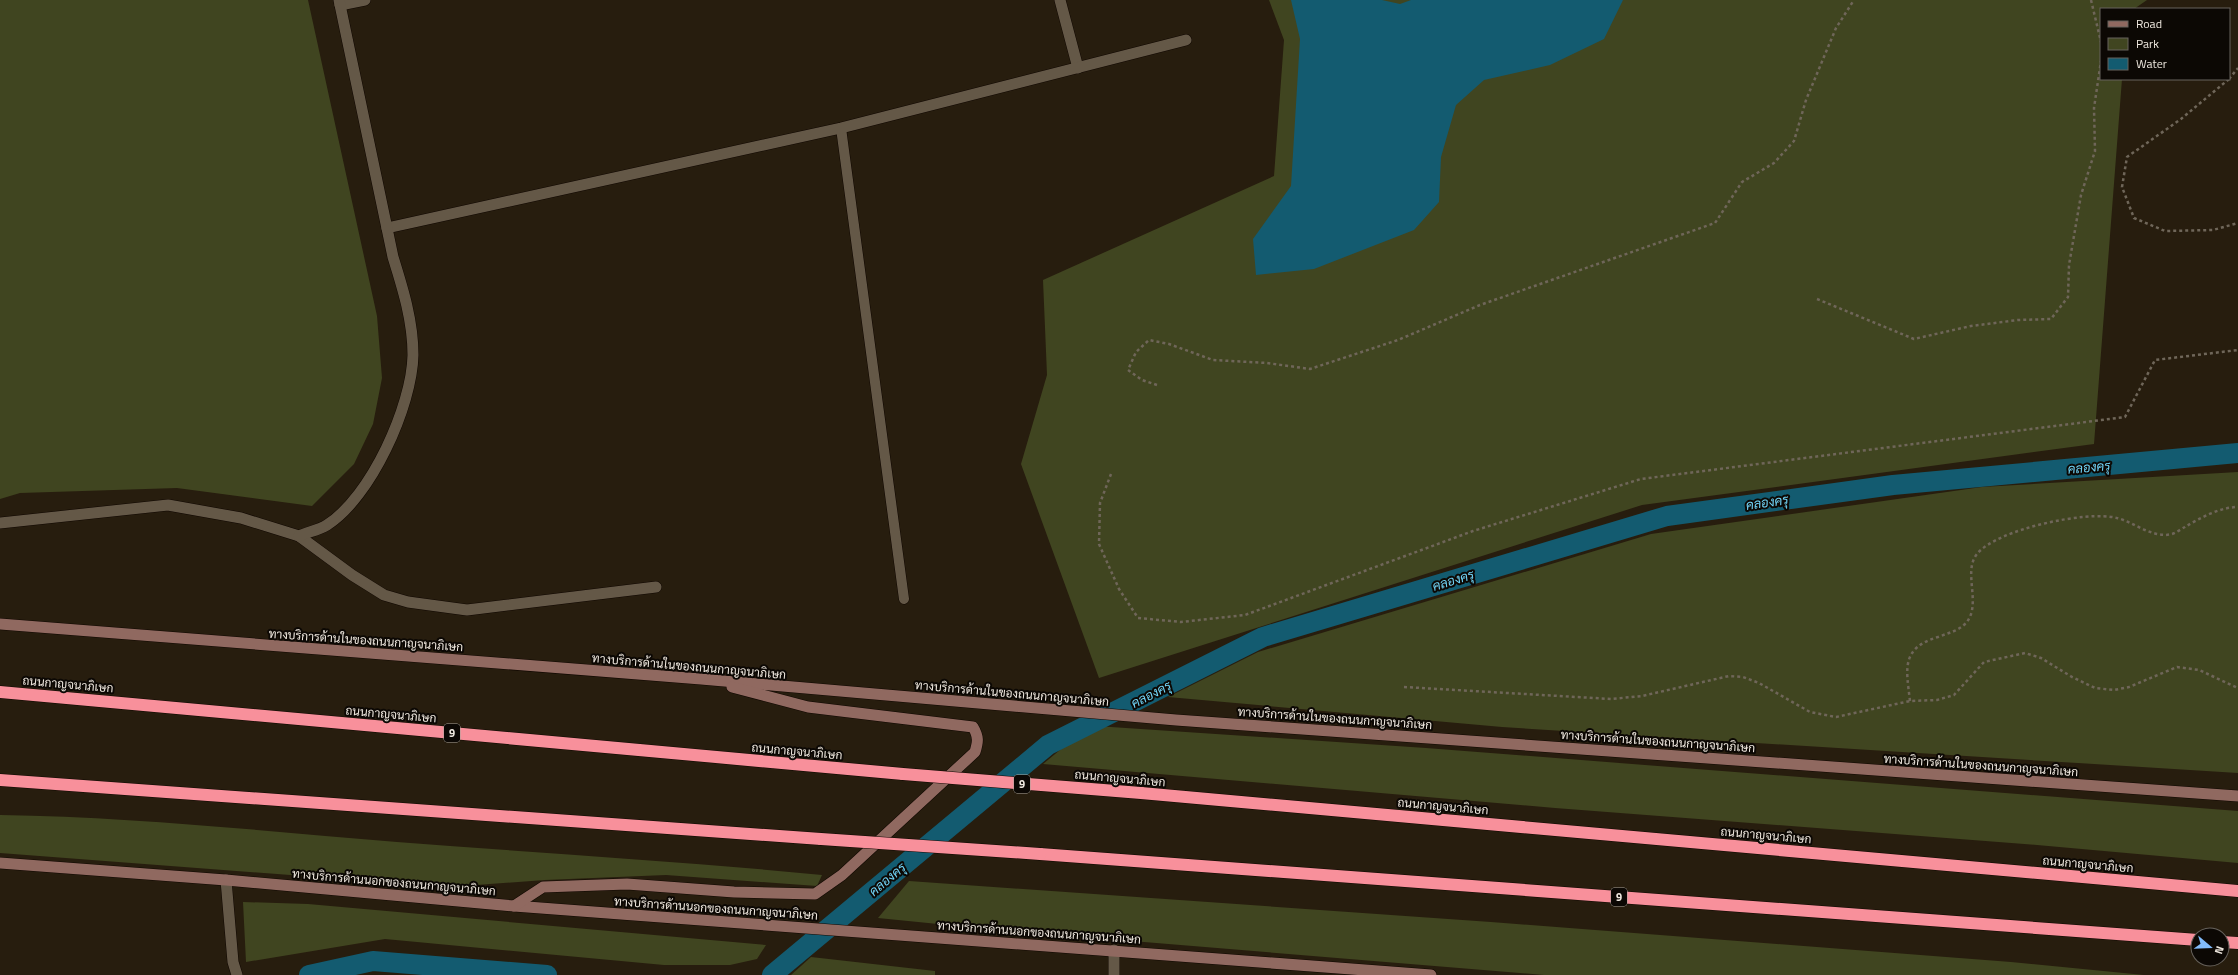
<svg xmlns="http://www.w3.org/2000/svg" width="2238" height="975" viewBox="0 0 2238 975" font-family="'Titillium Web',Sarabun,sans-serif">
  <style>
    .green { fill: #404520 }
    .water { fill: #135b70 }
    .lines { fill: none; stroke-linecap: round; stroke-linejoin: round }
    .canal { stroke: #135b70; stroke-width: 20 }
    .service-casing { stroke: #100700; stroke-width: 11 }
    .minor-casing { stroke: #100700; stroke-width: 12 }
    .secondary-casing { stroke: #100700; stroke-width: 12 }
    .motorway-casing { stroke: #100700; stroke-width: 13 }
    .path { stroke: #6f6659; stroke-width: 2.5; stroke-dasharray: 3 3; stroke-linecap: butt }
    .service { stroke: #645847; stroke-width: 10 }
    .minor { stroke: #645847; stroke-width: 11 }
    .secondary { stroke: #906960; stroke-width: 11 }
    .motorway { stroke: #f8909b; stroke-width: 12 }
    .motorway-bridge-casing { stroke: #100700; stroke-width: 13; stroke-linecap: butt }
    .motorway-bridge { stroke: #f8909b; stroke-width: 12 }
    .labels { text-anchor: middle; dominant-baseline: central; stroke-width: 4; stroke-linejoin: round; paint-order: stroke }
    .shield { fill: #0c0804; stroke: #aba59d; stroke-width: 1 }
    .shield-label { font-size: 11px; font-weight: bold; fill: #efe8df }
    .street-label { font-size: 12px; fill: #efe8df; stroke: #0c0804 }
    .water-label { font-size: 13px; font-style: italic; fill: #71d4f7; stroke: #0c0804 }
  </style>
  <rect width="100%" height="100%" fill="#271d0e"/>
  <g class="green">
    <path d="M 0,0 L 308,0 L 377,316 L 382,378 L 373,424 L 354,464 L 312,506 L 177,488 L 20,493 L 0,499 Z"/>
    <path d="M 1269,0 L 2147,0 L 2134,9 L 2101,9 L 2101,79 L 2122,79 L 2094,444 L 1642,505 L 1099,678 L 1021,464 L 1047,375 L 1043,280 L 1274,176 L 1284,40 Z"/>
    <path d="M 2238,472 L 2238,773 L 1502,727 L 1168,697 L 1258,652 L 1651,534 L 1982,487 Z"/>
    <path d="M 1096,726 L 1426,748 L 2238,811 L 2238,863 L 2037,845 L 1555,808 L 1043,764 L 1066,745 Z"/>
    <path d="M 0,815 C 133,817 264,831 397,842 C 538,853 680,861 822,875 L 817,886 L 666,875 L 545,880 L 449,887 L 0,853 Z"/>
    <path d="M 909,881 L 1491,922 L 2011,962 L 2144,975 L 1544,975 L 998,930 L 878,918 Z"/>
    <path d="M 243,902 L 308,904 L 766,945 L 757,959 L 730,965 L 664,965 L 385,939 L 246,962 Z"/>
    <path d="M 811,957 L 935,971 L 935,975 L 791,975 Z"/>
  </g>
  <path class="water" d="M 1291,0 L 1382,0 L 1400,4 L 1411,0 L 1623,0 L 1604,39 L 1550,65 L 1484,80 L 1456,105 L 1441,157 L 1439,202 L 1414,230 L 1314,269 L 1256,275 L 1253,239 L 1291,186 L 1300,39 Z"/>
  <g class="lines">
    <g class="canal">
      <path d="M 309,975 L 373,961 L 547,975"/>
      <path d="M 772,975 L 1048,745 L 1263,637 L 1667,516 L 1893,485 L 2238,453"/>
    </g>
    <g class="service-casing">
      <path id="service" d="M 841,128 L 904,599"/>
    </g>
    <g class="minor-casing">
      <g id="minor">
        <path d="M 1060,0 L 1078,68"/>
        <path d="M 340,5 L 365,0"/>
        <path d="M 387,228 L 841,128 L 1186,40"/>
        <path d="M 0,523 L 168,505 L 241,518 L 299,536 L 352,575 L 384,595 L 408,602 L 467,610 L 656,587"/>
        <path d="M 299,536 C 308,532 319,530 327,525 C 371,497 412,406 413,355 C 413,321 403,289 393,257 L 339,0"/>
        <path d="M 226,880 L 233,962 L 237,975"/>
        <path d="M 1114,975 L 1114,950"/>
      </g>
    </g>
    <g class="secondary-casing">
      <g id="secondary">
        <path d="M 0,624 L 701,679 L 1176,720 L 2238,796"/>
        <path d="M 0,863 L 226,880 L 514,906 L 1431,975"/>
        <path d="M 514,906 L 543,887 L 627,884 L 734,892 L 815,894 L 842,875 L 975,752 C 978,742 979,737 973,727 L 808,707 L 732,687"/>
      </g>
    </g>
    <g class="motorway-casing">
      <g id="motorway">
        <path d="M 0,692 L 903,774"/>
        <path d="M 0,780 L 821,839"/>
        <path d="M 1141,793 L 2238,891"/>
        <path d="M 1040,854 L 2198,940"/>
        <path d="M 2222,942 L 2238,943"/>
      </g>
    </g>
    <g class="path">
      <path d="M 2091,0 L 2101,42"/>
      <path d="M 2229,79 L 2181,119 L 2127,157 L 2122,187 L 2134,218 L 2165,231 L 2213,230 L 2238,223"/>
      <path d="M 2229,79 L 2238,68"/>
      <path d="M 1817,299 L 1914,339 L 1971,326 L 2018,320 L 2051,319 L 2068,297 L 2069,265 L 2081,195 L 2095,151 L 2094,108 L 2101,61"/>
      <path d="M 1157,385 L 1142,380 L 1128,370 L 1136,352 L 1149,340 L 1169,344 L 1213,360 L 1267,363 L 1310,369 L 1398,340 L 1480,305 L 1715,223 L 1742,182 L 1774,163 L 1794,141 L 1806,100 L 1836,28 L 1854,0"/>
      <path d="M 1111,474 L 1100,503 L 1099,544 L 1119,589 L 1138,618 L 1181,622 L 1245,615 L 1473,531 L 1641,479 L 2125,417 L 2155,360 L 2238,350"/>
      <path d="M 1404,687 L 1611,699 L 1642,696 L 1729,676 L 1743,677 L 1759,683 L 1810,712 L 1836,717 L 1910,701 L 1937,700 L 1954,695 L 1984,662 L 2025,653 L 2041,658 L 2072,677 L 2095,688 L 2114,690 L 2129,687 L 2177,667 L 2199,670 L 2238,688"/>
      <path d="M 1910,701 C 1906,668 1901,648 1938,637 C 1948,633 1958,631 1965,624 C 1983,606 1962,572 1977,554 C 1997,529 2088,510 2117,518 C 2134,522 2153,539 2172,534 C 2176,533 2181,529 2185,527 C 2200,518 2220,507 2238,507"/>
    </g>
    <use href="#service" class="service"/>
    <use href="#minor" class="minor"/>
    <use href="#secondary" class="secondary"/>
    <use href="#motorway" class="motorway"/>
    <g class="motorway-bridge-casing">
      <g id="motorway-bridge">
        <path d="M 903,774 L 1141,793"/>
        <path d="M 821,839 L 1040,854"/>
      </g>
    </g>
    <use href="#motorway-bridge" class="motorway-bridge"/>
  </g>
  <g class="labels">
    <g class="shield">
      <rect x="444" y="724" width="16" height="18" rx="3"/>
      <rect x="1014" y="775" width="16" height="18" rx="3"/>
      <rect x="1611" y="888" width="16" height="18" rx="3"/>
    </g>
    <g class="shield-label">
      <text x="452" y="733">9</text>
      <text x="1022" y="784">9</text>
      <text x="1619" y="897">9</text>
    </g>
    <g class="street-label">
      <text transform="translate(366 640) rotate(4)">ทางบริการด้านในของถนนกาญจนาภิเษก</text>
      <text transform="translate(689 666) rotate(5)">ทางบริการด้านในของถนนกาญจนาภิเษก</text>
      <text transform="translate(68 684) rotate(5)">ถนนกาญจนาภิเษก</text>
      <text transform="translate(1012 693) rotate(5)">ทางบริการด้านในของถนนกาญจนาภิเษก</text>
      <text transform="translate(391 714) rotate(5)">ถนนกาญจนาภิเษก</text>
      <text transform="translate(1335 718) rotate(4)">ทางบริการด้านในของถนนกาญจนาภิเษก</text>
      <text transform="translate(1658 741) rotate(4)">ทางบริการด้านในของถนนกาญจนาภิเษก</text>
      <text transform="translate(797 751) rotate(5)">ถนนกาญจนาภิเษก</text>
      <text transform="translate(1981 765) rotate(4)">ทางบริการด้านในของถนนกาญจนาภิเษก</text>
      <text transform="translate(1120 778) rotate(5)">ถนนกาญจนาภิเษก</text>
      <text transform="translate(1443 806) rotate(5)">ถนนกาญจนาภิเษก</text>
      <text transform="translate(1766 835) rotate(5)">ถนนกาญจนาภิเษก</text>
      <text transform="translate(2088 864) rotate(5)">ถนนกาญจนาภิเษก</text>
      <text transform="translate(394 882) rotate(5)">ทางบริการด้านนอกของถนนกาญจนาภิเษก</text>
      <text transform="translate(716 908) rotate(4)">ทางบริการด้านนอกของถนนกาญจนาภิเษก</text>
      <text transform="translate(1039 932) rotate(4)">ทางบริการด้านนอกของถนนกาญจนาภิเษก</text>
    </g>
    <g class="water-label">
      <text transform="translate(2089 467) rotate(-5)">คลองครุ</text>
      <text transform="translate(1767 502) rotate(-8)">คลองครุ</text>
      <text transform="translate(1453 580) rotate(-17)">คลองครุ</text>
      <text transform="translate(1151 694) rotate(-27)">คลองครุ</text>
      <text transform="translate(887 879) rotate(-40)">คลองครุ</text>
    </g>
  </g>
  <rect x="2100" y="8" width="130" height="72" fill="#0c0804" stroke="#67625c"/>
  <rect x="2108" y="21" width="20" height="6" fill="#906960" stroke="#67625c"/>
  <text x="2136" y="28" font-size="12" fill="#efe8df">Road</text>
  <rect x="2108" y="38" width="20" height="12" fill="#404520" stroke="#67625c"/>
  <text x="2136" y="48" font-size="12" fill="#efe8df">Park</text>
  <rect x="2108" y="58" width="20" height="12" fill="#135b70" stroke="#67625c"/>
  <text x="2136" y="68" font-size="12" fill="#efe8df">Water</text>
  <g transform="translate(2210 947) rotate(109)"><circle r="19" fill="#0c0804" stroke="#67625c"/>
  <path d="M0-3L7 15L0 10L-7 15Z" fill="#83bcfb"/>
  <text y="-6" font-size="11" font-weight="bold" text-anchor="middle" fill="#efe8df">N</text>
  </g>
</svg>
